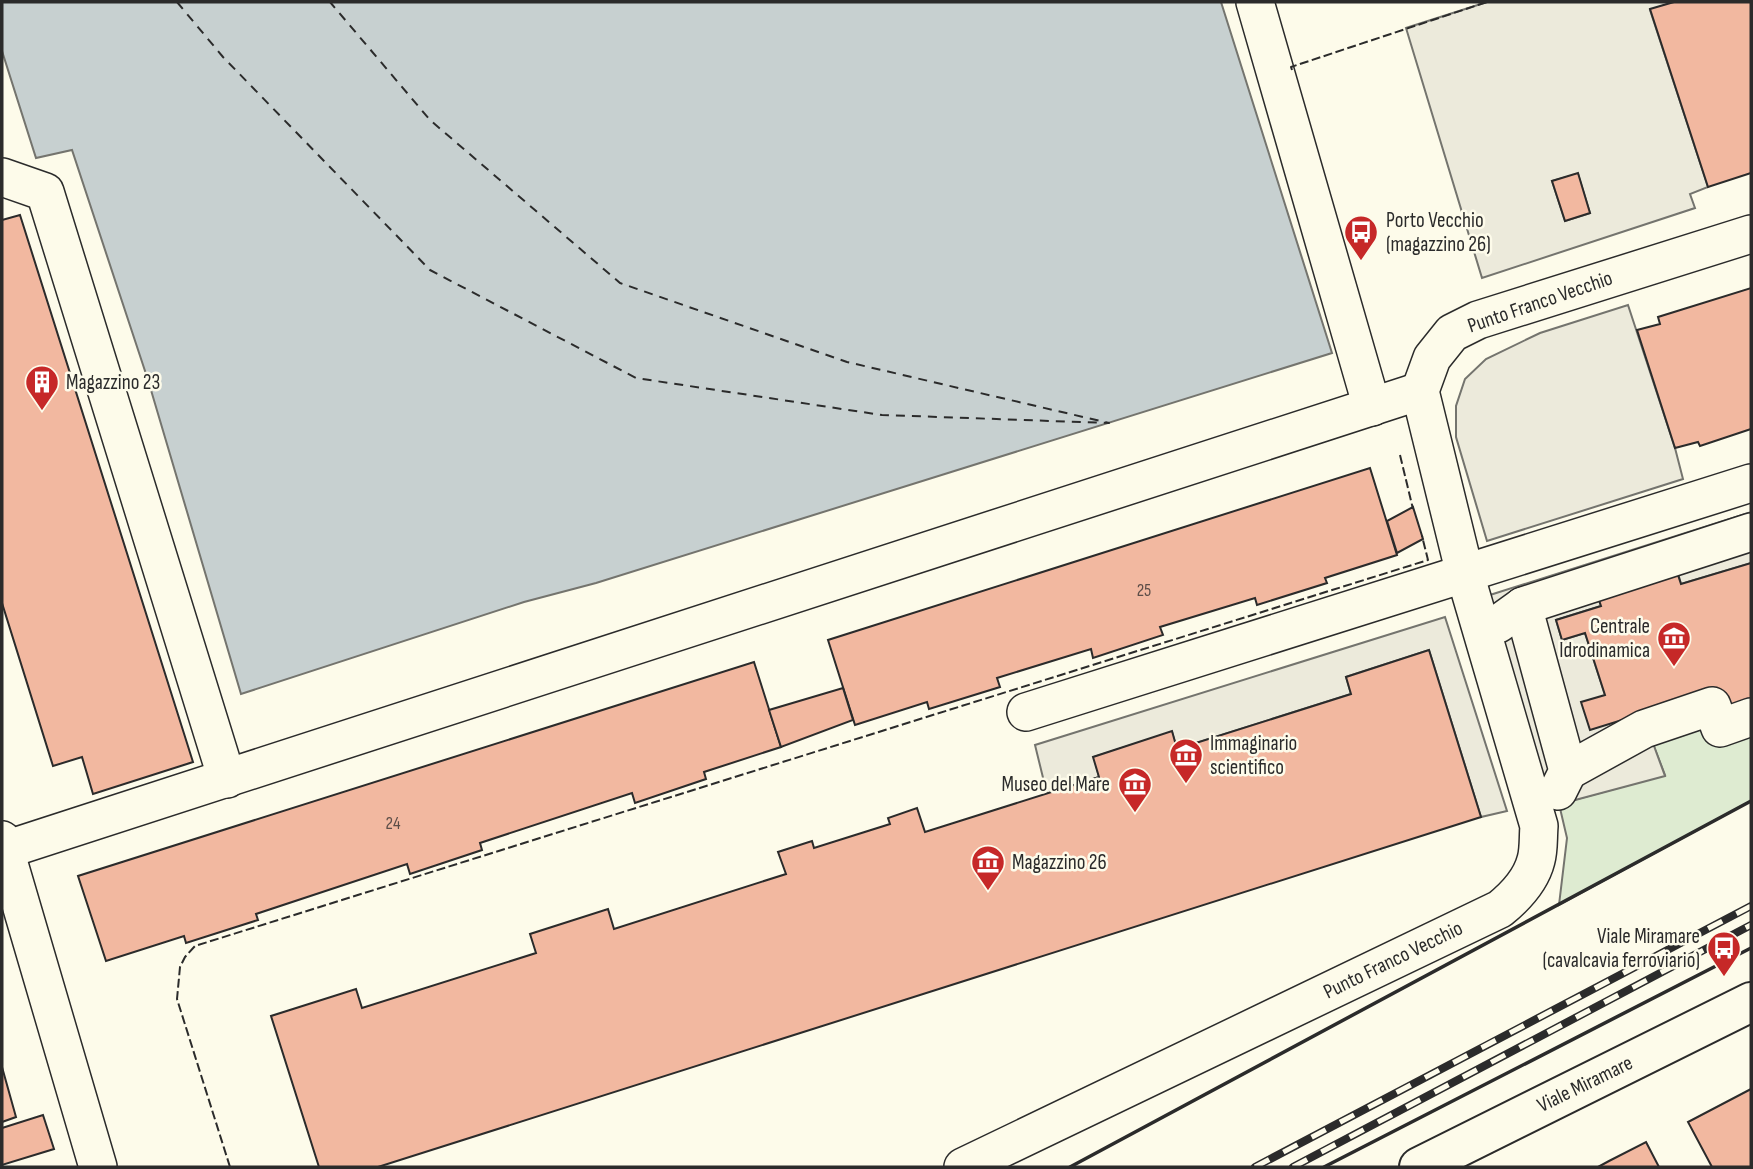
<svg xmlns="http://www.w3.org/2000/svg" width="1753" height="1169" viewBox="0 0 1753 1169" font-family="'Sofia Sans Condensed',sans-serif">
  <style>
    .green { fill: #deebd1; stroke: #74746e; stroke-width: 2 }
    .parking { fill: #eceadb; stroke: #74746e; stroke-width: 2; fill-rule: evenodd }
    .water { fill: #c7d0d0; stroke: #74746e; stroke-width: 2 }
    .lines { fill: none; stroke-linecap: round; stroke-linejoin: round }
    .ferry { stroke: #2b2b2b; stroke-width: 2; stroke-dasharray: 9 7; stroke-linecap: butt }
    .building { fill: #f2b8a0; stroke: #2b2b2b; stroke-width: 2 }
    .minor-casing { stroke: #2b2b2b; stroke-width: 40 }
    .major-casing { stroke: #2b2b2b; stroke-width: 42 }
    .minor { stroke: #fdfbea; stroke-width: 37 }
    .major { stroke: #fdfbea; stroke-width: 38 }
    .rail-casing { stroke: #2b2b2b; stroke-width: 8 }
    .rail { stroke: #fdfbea; stroke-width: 5; stroke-dasharray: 16; stroke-linecap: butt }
    .fence { stroke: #2b2b2b; stroke-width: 2; stroke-dasharray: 9 3.5; stroke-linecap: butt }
    .wall { stroke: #2b2b2b; stroke-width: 3.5 }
    .labels { text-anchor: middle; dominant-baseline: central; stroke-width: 5; stroke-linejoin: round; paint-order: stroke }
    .number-label { font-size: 18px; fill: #5d4e48 }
    .poi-label { font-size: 21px; fill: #2b2b2b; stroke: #fdfbea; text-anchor: start }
    .street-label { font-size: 21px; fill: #2b2b2b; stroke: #fdfbea }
  </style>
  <rect width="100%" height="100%" fill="#fdfbea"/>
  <path class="green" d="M 1709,713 L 1751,724 L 1751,801 L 1559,905 L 1567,838 L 1559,804 L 1665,775 L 1649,734 Z"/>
  <g class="parking">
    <path d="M 1487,2 L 1674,2 L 1650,10 L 1708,187 L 1690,194 L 1695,208 L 1482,278 L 1406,28 ZM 1578,174 L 1590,213 L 1565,221 L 1552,181 Z"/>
    <path d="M 1628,305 L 1675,448 L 1683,479 L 1487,541 L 1456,437 L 1456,406 L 1465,379 L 1486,359 L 1540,333 Z"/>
    <path d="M 1751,512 L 1751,563 L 1681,584 L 1678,573 L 1598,597 L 1601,606 L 1556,620 L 1562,640 L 1585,633 L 1605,695 L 1635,716 L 1709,714 L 1650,735 L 1665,776 L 1549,807 L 1490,595 Z"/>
    <path d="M 1445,617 L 1507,811 L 1481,817 L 1429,650 L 1346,677 L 1351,694 L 1177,749 L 1172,732 L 1094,757 L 1099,777 L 1047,794 L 1035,745 Z"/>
  </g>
  <path class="water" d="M 2,2 L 1221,2 L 1332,353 L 596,583 L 524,602 L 241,694 L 148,380 L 72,150 L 36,158 L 2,51 Z"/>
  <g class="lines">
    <path class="ferry" d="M 177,2 L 223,57 L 430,270 L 636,378 L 882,415 L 1109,423 L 847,362 L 620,283 L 430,120 L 330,2"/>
  </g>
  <g class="building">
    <path d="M 1674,2 L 1751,2 L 1751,173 L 1708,187 L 1650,9 Z"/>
    <path d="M 1578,173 L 1590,213 L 1565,221 L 1552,181 Z"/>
    <path d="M 20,215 L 193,762 L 93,794 L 82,757 L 53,766 L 2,603 L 2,220 Z"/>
    <path d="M 1751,288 L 1751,429 L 1700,446 L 1698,442 L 1675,448 L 1637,330 L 1660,324 L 1658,317 Z"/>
    <path d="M 1370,468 L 1397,555 L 1325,578 L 1327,583 L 1257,605 L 1255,598 L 1160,627 L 1163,635 L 1093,658 L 1091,649 L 997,678 L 1000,687 L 929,709 L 927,702 L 855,725 L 828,640 Z"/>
    <path d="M 1413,507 L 1423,539 L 1397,553 L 1387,521 Z"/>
    <path d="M 1751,563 L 1751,710 L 1635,716 L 1590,730 L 1581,702 L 1605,695 L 1585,633 L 1562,640 L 1556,620 L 1601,606 L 1598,597 L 1677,572 L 1681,584 Z"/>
    <path d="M 1429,650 L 1481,817 L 378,1167 L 319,1167 L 271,1016 L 356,989 L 362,1008 L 536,953 L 530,934 L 608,909 L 614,929 L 786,874 L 778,852 L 812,841 L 814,848 L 890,824 L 888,818 L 917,808 L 925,832 L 1099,777 L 1093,757 L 1172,731 L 1177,749 L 1351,694 L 1346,677 Z"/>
    <path d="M 754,662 L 781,747 L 704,772 L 706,779 L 635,803 L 632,793 L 480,843 L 482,850 L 410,874 L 407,864 L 256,914 L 258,920 L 186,943 L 184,936 L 106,961 L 78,876 Z"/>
    <path d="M 843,688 L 853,720 L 781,747 L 769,710 Z"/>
    <path d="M 2,1067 L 16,1117 L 2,1122 Z"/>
    <path d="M 1751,1089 L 1751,1167 L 1712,1167 L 1688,1122 Z"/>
    <path d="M 43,1115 L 54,1149 L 2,1165 L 2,1128 Z"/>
    <path d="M 1646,1142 L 1659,1167 L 1598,1167 L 1609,1161 Z"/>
  </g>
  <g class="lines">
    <g class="minor-casing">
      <g id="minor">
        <path d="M 1255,2 L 1372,407"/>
        <path d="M 2,177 L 45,192 L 227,779"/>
        <path d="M 1523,606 L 1568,771 L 1558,791"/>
        <path d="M 1498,624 L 1523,606 L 1751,532"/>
        <path d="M 1026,712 L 1751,483"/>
        <path d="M 1568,771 L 1644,729 L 1712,706 L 1720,728 L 1751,717"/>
        <path d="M 2,840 L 98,1167"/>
        <path d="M 5,850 L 1420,391"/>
        <path d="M 963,1167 L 1500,909 C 1516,896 1531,880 1536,860 C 1539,850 1538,837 1539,826 L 1465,574 L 1420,391 L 1432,358 L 1452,333 L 1478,320 L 1751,234"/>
      </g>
    </g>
    <g class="major-casing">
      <path id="major" d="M 1419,1167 L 1751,1002"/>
    </g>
    <use href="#minor" class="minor"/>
    <use href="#major" class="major"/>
    <g class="rail-casing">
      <g id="rail">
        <path d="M 1255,1167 L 1751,906"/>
        <path d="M 1293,1167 L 1751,925"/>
      </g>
    </g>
    <use href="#rail" class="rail"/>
    <g class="fence">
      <path d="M 1292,70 L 1291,67 L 1487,2"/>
      <path d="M 1400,455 L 1413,509"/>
      <path d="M 230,1167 L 177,999 L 180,967 L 185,957 L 195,946 L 1428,560 L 1422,536"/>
    </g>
    <g class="wall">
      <path d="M 1070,1167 L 1751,801"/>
      <path d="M 1324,1167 L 1751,948"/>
    </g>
  </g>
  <defs>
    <g id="bus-pin" transform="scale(1.75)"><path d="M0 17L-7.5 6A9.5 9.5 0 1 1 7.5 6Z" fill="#c62828" stroke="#fdfbea"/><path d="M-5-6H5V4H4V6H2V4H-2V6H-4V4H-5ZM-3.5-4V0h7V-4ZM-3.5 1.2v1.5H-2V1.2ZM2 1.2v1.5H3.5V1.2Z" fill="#fff"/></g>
    <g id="building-pin" transform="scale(1.75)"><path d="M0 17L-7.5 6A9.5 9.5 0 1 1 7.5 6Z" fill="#c62828" stroke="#fdfbea"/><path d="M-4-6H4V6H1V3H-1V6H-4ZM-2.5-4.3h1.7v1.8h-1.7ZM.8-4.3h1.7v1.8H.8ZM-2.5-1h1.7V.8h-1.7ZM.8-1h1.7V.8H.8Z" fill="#fff"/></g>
    <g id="museum-pin" transform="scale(1.75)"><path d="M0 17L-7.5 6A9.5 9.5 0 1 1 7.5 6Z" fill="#c62828" stroke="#fdfbea"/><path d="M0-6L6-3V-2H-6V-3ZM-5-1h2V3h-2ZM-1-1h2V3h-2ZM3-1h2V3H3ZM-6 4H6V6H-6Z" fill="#fff"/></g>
  </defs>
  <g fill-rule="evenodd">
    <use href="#bus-pin" x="1361" y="232"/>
    <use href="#building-pin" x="42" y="382"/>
    <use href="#museum-pin" x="1674" y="638"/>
    <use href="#museum-pin" x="1186" y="755"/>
    <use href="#museum-pin" x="1135" y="784"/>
    <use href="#museum-pin" x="988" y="862"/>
    <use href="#bus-pin" x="1724" y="948"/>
  </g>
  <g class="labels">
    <g class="number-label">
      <text x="1144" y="590">25</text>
      <text x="393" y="823">24</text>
    </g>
    <g class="poi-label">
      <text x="1386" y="220">Porto Vecchio<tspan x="1386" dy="24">(magazzino 26)</tspan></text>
      <text x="66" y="382">Magazzino 23</text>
      <text x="1650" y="626" text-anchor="end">Centrale<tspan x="1650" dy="24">Idrodinamica</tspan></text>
      <text x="1210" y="743">Immaginario<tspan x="1210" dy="24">scientifico</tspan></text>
      <text x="1110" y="784" text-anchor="end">Museo del Mare</text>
      <text x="1012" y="862">Magazzino 26</text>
      <text x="1700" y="936" text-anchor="end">Viale Miramare<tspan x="1700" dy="24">(cavalcavia ferroviario)</tspan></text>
    </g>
    <g class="street-label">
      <text transform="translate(1540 302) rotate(-19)">Punto Franco Vecchio</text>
      <text transform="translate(1393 960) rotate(-26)">Punto Franco Vecchio</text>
      <text transform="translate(1585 1084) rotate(-26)">Viale Miramare</text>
    </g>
  </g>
  <rect width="1753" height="1169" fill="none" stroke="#2b2b2b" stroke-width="7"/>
</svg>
